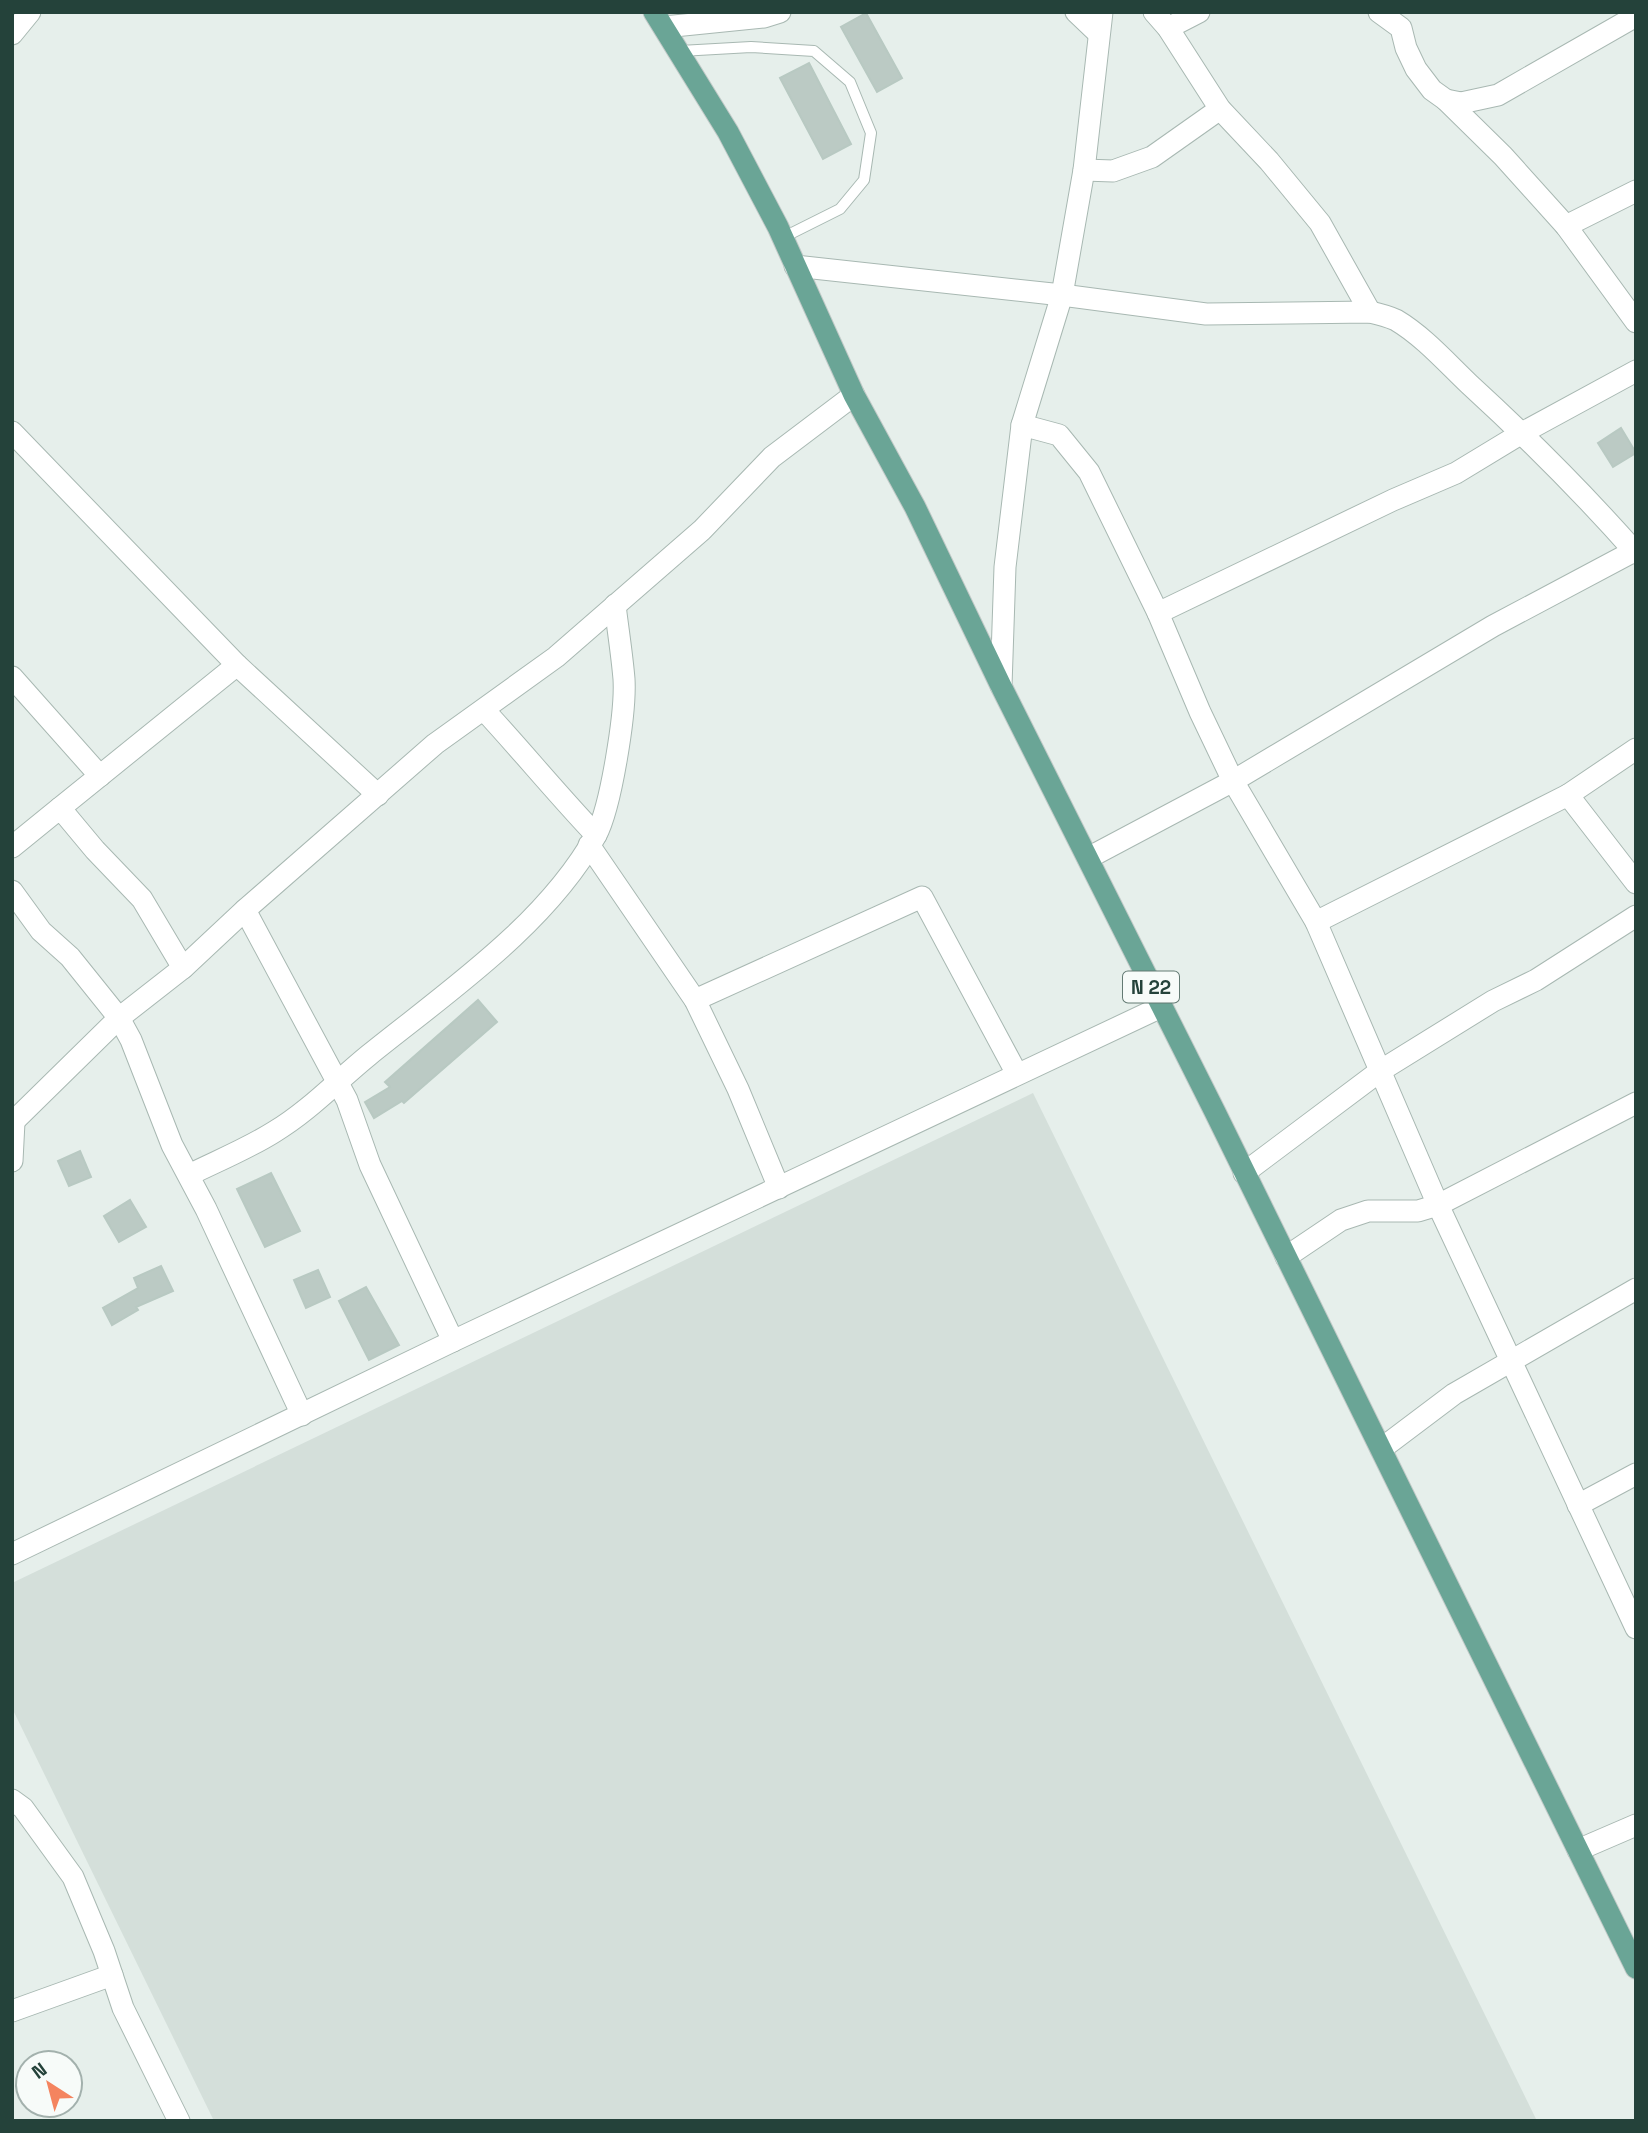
<svg xmlns="http://www.w3.org/2000/svg" width="1648" height="2133" viewBox="0 0 1648 2133" font-family="'Space Grotesk',sans-serif">
  <style>
    .built { fill: #d4dfda }
    .building { fill: #bbcac4; stroke: #b8c9c2; stroke-width: 2 }
    .lines { fill: none; stroke-linecap: round; stroke-linejoin: round }
    .service-casing { stroke: #a8b8b2; stroke-width: 12 }
    .minor-casing { stroke: #a8b8b2; stroke-width: 23 }
    .tertiary-casing { stroke: #a8b8b2; stroke-width: 23 }
    .primary-casing { stroke: #c2cac8; stroke-width: 23 }
    .service { stroke: #fff; stroke-width: 10 }
    .minor { stroke: #fff; stroke-width: 21 }
    .tertiary { stroke: #fff; stroke-width: 21 }
    .primary { stroke: #6aa596; stroke-width: 21 }
    .labels { text-anchor: middle; dominant-baseline: central; stroke-width: 6; stroke-linejoin: round; paint-order: stroke }
    .shield { fill: #f7fbf9; stroke: #637a73; stroke-width: 2 }
    .shield-label { font-size: 19px; font-weight: bold; fill: #24423a }
  </style>
  <rect width="100%" height="100%" fill="#e6efeb"/>
  <path class="built" d="M 1033,1093 L 1537,2121 L 214,2121 L 12,1708 L 12,1583 Z"/>
  <g class="building">
    <path d="M 866,13 L 902,78 L 877,92 L 841,27 Z"/>
    <path d="M 809,63 L 851,144 L 823,159 L 780,78 Z"/>
    <path d="M 1621,428 L 1636,453 L 1613,467 L 1598,443 Z"/>
    <path d="M 478,1000 L 497,1022 L 404,1103 L 402,1101 L 374,1118 L 365,1102 L 390,1087 L 385,1082 Z"/>
    <path d="M 80,1151 L 91,1177 L 69,1186 L 58,1161 Z"/>
    <path d="M 271,1173 L 300,1231 L 265,1247 L 237,1189 Z"/>
    <path d="M 130,1200 L 146,1227 L 119,1242 L 104,1216 Z"/>
    <path d="M 161,1266 L 173,1291 L 136,1307 L 138,1310 L 112,1325 L 103,1308 L 138,1288 L 134,1278 Z"/>
    <path d="M 318,1270 L 330,1297 L 306,1308 L 294,1280 Z"/>
    <path d="M 366,1287 L 399,1345 L 369,1360 L 339,1301 Z"/>
  </g>
  <g class="lines">
    <g class="service-casing">
      <path id="service" d="M 680,51 L 751,47 L 814,51 L 850,82 L 871,133 L 864,180 L 840,209 L 782,238"/>
    </g>
    <g class="minor-casing">
      <g id="minor">
        <path d="M 1076,12 L 1098,33"/>
        <path d="M 1154,12 L 1168,28 L 1220,109 L 1269,161 L 1320,223 L 1370,312"/>
        <path d="M 1379,12 L 1401,28 L 1406,48 L 1416,69 L 1432,90 L 1446,100 L 1461,103 L 1498,95 L 1636,16"/>
        <path d="M 664,27 L 764,17 L 780,12"/>
        <path d="M 1168,28 L 1199,12"/>
        <path d="M 12,34 L 30,12"/>
        <path d="M 1446,100 L 1503,156 L 1566,226 L 1636,322"/>
        <path d="M 1084,170 L 1113,171 L 1152,157 L 1220,109"/>
        <path d="M 1566,226 L 1636,191"/>
        <path d="M 1022,425 L 1059,435 L 1089,472 L 1158,613 L 1200,712 L 1233,781 L 1316,922 L 1438,1205 L 1636,1628"/>
        <path d="M 12,432 L 237,665 L 60,808"/>
        <path d="M 1158,613 L 1393,500 L 1456,473 L 1522,433 L 1636,371"/>
        <path d="M 237,665 L 378,795"/>
        <path d="M 12,677 L 100,776"/>
        <path d="M 1001,686 L 1005,567 L 1022,425 L 1062,295 L 1084,170 L 1102,12"/>
        <path d="M 484,710 C 522,751 557,794 596,835"/>
        <path d="M 1636,749 L 1568,795 L 1636,883"/>
        <path d="M 589,845 L 695,1000 L 738,1089 L 779,1188"/>
        <path d="M 12,847 L 60,808 L 95,850 L 142,899 L 183,968"/>
        <path d="M 1088,858 L 1233,781 L 1493,626 L 1636,550"/>
        <path d="M 12,891 L 41,931 L 70,957 L 119,1018 L 131,1040 L 172,1145 L 206,1209 L 302,1415"/>
        <path d="M 245,910 L 347,1100 L 370,1165 L 453,1341"/>
        <path d="M 1316,922 L 1568,795"/>
        <path d="M 695,1000 L 922,897 L 1017,1074"/>
        <path d="M 12,1123 L 119,1018 L 183,968 L 245,910 L 435,744 L 556,657 L 702,530 L 772,457 L 854,395"/>
        <path d="M 12,1161 L 14,1122"/>
        <path d="M 1244,1173 L 1380,1071 L 1493,1001 L 1536,980 L 1636,916"/>
        <path d="M 189,1175 C 217,1161 247,1149 274,1132 C 309,1111 337,1081 369,1055 C 447,992 546,925 596,835 C 611,807 626,712 624,679 C 622,655 618,630 615,605"/>
        <path d="M 1286,1257 L 1341,1220 L 1368,1211 L 1418,1211 L 1438,1205 L 1636,1103"/>
        <path d="M 1381,1449 L 1454,1394 L 1636,1289"/>
        <path d="M 1578,1505 L 1636,1474"/>
        <path d="M 12,1554 L 453,1341 L 1161,1007"/>
        <path d="M 12,1800 L 23,1808 L 73,1877 L 104,1951 L 123,2008 L 179,2121"/>
        <path d="M 1578,1850 L 1636,1825"/>
        <path d="M 12,2011 L 112,1975"/>
      </g>
    </g>
    <g class="tertiary-casing">
      <path id="tertiary" d="M 795,266 L 1062,295 L 1206,314 L 1370,312 C 1379,314 1387,316 1396,320 C 1423,336 1446,362 1469,384 C 1528,438 1583,493 1636,553"/>
    </g>
    <g class="primary-casing">
      <path id="primary" d="M 654,12 L 728,132 L 778,227 L 854,395 L 915,507 L 1001,686 L 1215,1112 L 1636,1968"/>
    </g>
    <use href="#service" class="service"/>
    <use href="#minor" class="minor"/>
    <use href="#tertiary" class="tertiary"/>
    <use href="#primary" class="primary"/>
  </g>
  <g class="labels">
    <rect class="shield" x="1123" y="971.5" width="56" height="31" rx="5"/>
    <g class="shield-label">
      <text x="1151" y="987">N 22</text>
    </g>
  </g>
  <rect width="1648" height="2133" fill="none" stroke="#24423a" stroke-width="28"/>
  <g transform="translate(49 2084) rotate(324)"><circle r="33" fill="#f7fbf9" stroke="#a3b1ad" stroke-width="2"/>
  <path d="M0-5L12 26L0 18L-12 26Z" fill="#f4845f"/>
  <text y="-10" font-size="19" font-weight="bold" text-anchor="middle" fill="#24423a">N</text>
  </g>
</svg>
